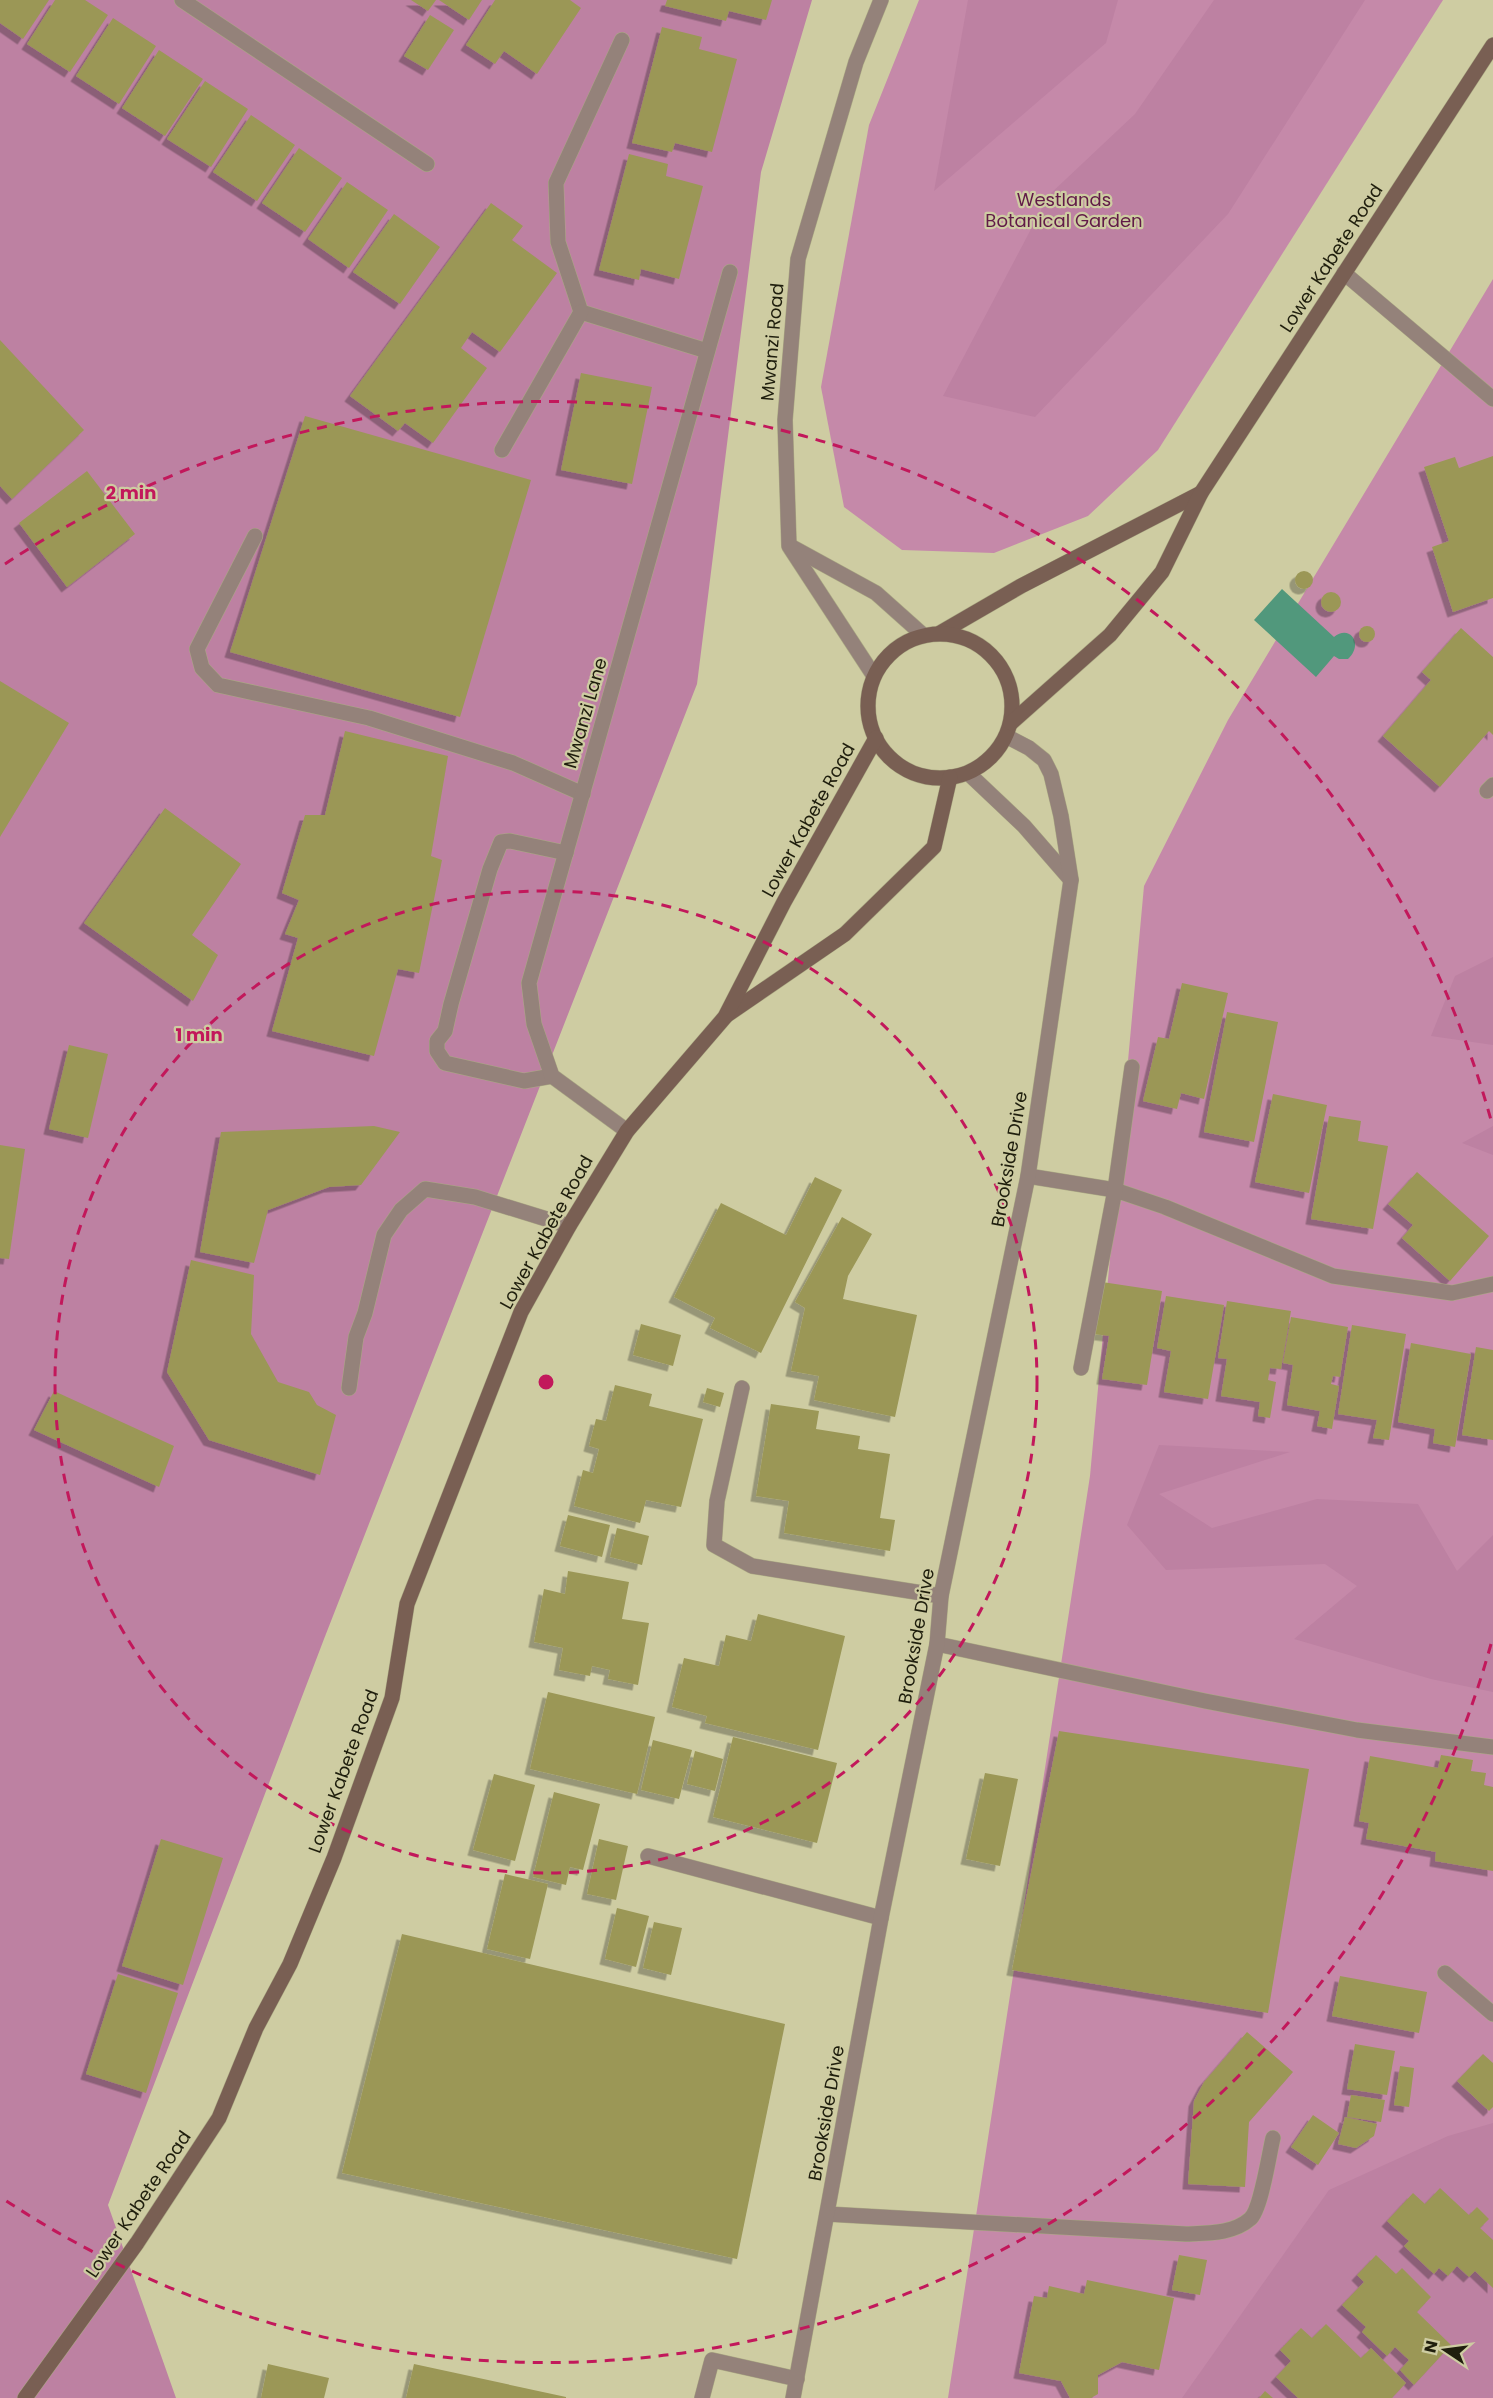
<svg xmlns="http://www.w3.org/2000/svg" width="1493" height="2398" viewBox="0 0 1493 2398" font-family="Poppins,sans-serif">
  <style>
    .green { fill: #c589a9 }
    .forest { fill: #bd81a2 }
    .water { fill: #51987c }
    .building { fill: #9b9757; filter: url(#shadow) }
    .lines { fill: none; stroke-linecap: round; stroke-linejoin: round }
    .service-casing { stroke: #aba984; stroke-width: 16 }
    .minor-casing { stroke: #aba984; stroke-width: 16 }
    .tertiary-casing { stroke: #aba984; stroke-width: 16 }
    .secondary-casing { stroke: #aba984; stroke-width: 16 }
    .service { stroke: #94827a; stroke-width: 15 }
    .minor { stroke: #94827a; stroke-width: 15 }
    .tertiary { stroke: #94827a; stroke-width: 15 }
    .secondary { stroke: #795f53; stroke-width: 15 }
    .ring { fill: none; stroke: #c2185b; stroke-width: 3; stroke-dasharray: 10 8 }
    .labels { text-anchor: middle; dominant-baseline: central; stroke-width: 4.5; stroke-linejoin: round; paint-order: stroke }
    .park-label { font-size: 18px; fill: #611a47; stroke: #cecca2 }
    .street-label { font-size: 18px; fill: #1f1e0d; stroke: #cecca2 }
    .centre { fill: #c2185b; stroke: #cecca2; stroke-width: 3 }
    .ring-label { font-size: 18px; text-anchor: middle; font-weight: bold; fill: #c2185b; stroke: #cecca2; stroke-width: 4.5; stroke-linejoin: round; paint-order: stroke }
  </style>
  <defs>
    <filter id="shadow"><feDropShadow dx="-5.5" dy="5.5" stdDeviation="0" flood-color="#0004"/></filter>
  </defs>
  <rect width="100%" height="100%" fill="#cecca2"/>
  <g class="green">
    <path d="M 919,0 L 1443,0 L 1158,450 L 1088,516 L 994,553 L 902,550 L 844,507 L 821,387 L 869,125 Z"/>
    <path d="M 1493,279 L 1493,2398 L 948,2398 L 1090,1476 L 1144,886 L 1228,720 Z"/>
  </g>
  <g class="forest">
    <path d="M 0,0 L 812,0 L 761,172 L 697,684 L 324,1639 L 108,2205 L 176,2398 L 0,2398 Z"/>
    <path d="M 968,0 L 1118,0 L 1106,43 L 934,191 Z"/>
    <path d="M 1214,0 L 1365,0 L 1228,214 L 1035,417 L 943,396 L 1049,195 L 1135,114 Z"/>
    <path d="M 1493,957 L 1493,1045 L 1431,1036 L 1455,976 Z"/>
    <path d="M 1493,1126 L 1493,1155 L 1462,1143 Z"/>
    <path d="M 1159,1445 L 1290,1452 L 1159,1494 L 1212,1528 L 1317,1499 L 1418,1504 L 1457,1571 L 1493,1535 L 1493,1692 L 1431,1679 L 1294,1639 L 1357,1586 L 1325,1564 L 1166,1570 L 1127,1525 Z"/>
    <path d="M 1493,2123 L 1493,2398 L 1182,2398 L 1329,2190 L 1448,2136 Z"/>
  </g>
  <path class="water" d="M 1282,589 L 1334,637 C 1350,624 1364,644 1348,659 L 1339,659 L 1334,656 L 1316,677 L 1254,620 Z"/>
  <g class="building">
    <path d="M 0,0 L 49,0 L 23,39 L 0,23 Z"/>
    <path d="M 55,0 L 85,0 L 108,15 L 70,72 L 27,44 Z"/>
    <path d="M 411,0 L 436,0 L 428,11 Z"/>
    <path d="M 439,0 L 482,0 L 469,20 Z"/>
    <path d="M 495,0 L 570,0 L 581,8 L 537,74 L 504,51 L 495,64 L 466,45 Z"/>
    <path d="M 667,0 L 772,0 L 766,20 L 729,11 L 726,21 L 665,6 Z"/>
    <path d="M 430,15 L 454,30 L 428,70 L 404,56 Z"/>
    <path d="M 113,18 L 156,46 L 119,104 L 76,76 Z"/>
    <path d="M 662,27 L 702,37 L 699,49 L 737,59 L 712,152 L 675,143 L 672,152 L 632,143 Z"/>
    <path d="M 159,50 L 203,79 L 165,136 L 122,108 Z"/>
    <path d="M 205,81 L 248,109 L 211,167 L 167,139 Z"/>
    <path d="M 251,115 L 295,145 L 257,201 L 213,172 Z"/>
    <path d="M 299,148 L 342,178 L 305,232 L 262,203 Z"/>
    <path d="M 629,154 L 668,164 L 666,176 L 703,186 L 679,279 L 641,269 L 639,280 L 599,270 Z"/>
    <path d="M 347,182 L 388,210 L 349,268 L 308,239 Z"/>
    <path d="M 491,203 L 523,226 L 512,240 L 557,273 L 500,352 L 472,332 L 461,348 L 487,368 L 433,443 L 405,423 L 398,431 L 350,396 Z"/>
    <path d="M 394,214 L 440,247 L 400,304 L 353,272 Z"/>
    <path d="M 0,340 L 84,430 L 12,499 L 0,486 Z"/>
    <path d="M 581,373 L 652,387 L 632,484 L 561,470 Z"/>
    <path d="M 305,416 L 531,480 L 460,717 L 230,652 Z"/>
    <path d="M 1493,456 L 1493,598 L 1453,612 L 1432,547 L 1449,541 L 1424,467 L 1455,457 L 1459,468 Z"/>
    <path d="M 87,471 L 135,534 L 67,587 L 19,523 Z"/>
    <circle cx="1304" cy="580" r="9"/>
    <circle cx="1331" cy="602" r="10"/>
    <circle cx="1367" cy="634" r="8"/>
    <path d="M 1461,628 L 1493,657 L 1493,735 L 1489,731 L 1440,787 L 1383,736 L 1431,680 L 1422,672 Z"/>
    <path d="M 0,681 L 69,723 L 0,837 Z"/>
    <path d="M 345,731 L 448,756 L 431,856 L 442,860 L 419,973 L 398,969 L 374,1056 L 272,1031 L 298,938 L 285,934 L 299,900 L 282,893 L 305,815 L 325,815 Z"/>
    <path d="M 165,808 L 241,864 L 192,935 L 218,955 L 193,1001 L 84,923 Z"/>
    <path d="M 1182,983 L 1228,993 L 1204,1099 L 1181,1093 L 1177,1109 L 1143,1101 L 1158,1037 L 1169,1039 Z"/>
    <path d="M 1227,1012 L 1278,1022 L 1254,1142 L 1204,1132 Z"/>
    <path d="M 69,1045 L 108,1054 L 88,1138 L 49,1129 Z"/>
    <path d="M 1273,1094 L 1327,1105 L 1309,1193 L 1255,1182 Z"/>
    <path d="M 1329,1116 L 1361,1121 L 1358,1141 L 1388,1146 L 1373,1229 L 1311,1219 Z"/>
    <path d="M 374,1126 L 400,1132 L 361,1185 L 329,1187 L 268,1210 L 254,1263 L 200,1252 L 221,1132 Z"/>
    <path d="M 0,1145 L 25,1149 L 9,1259 L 0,1258 Z"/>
    <path d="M 1417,1172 L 1489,1236 L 1450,1281 L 1402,1238 L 1413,1225 L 1388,1204 Z"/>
    <path d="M 815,1177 L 842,1190 L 761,1353 L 710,1328 L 715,1318 L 674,1297 L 721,1203 L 786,1235 Z"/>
    <path d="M 842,1217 L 872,1234 L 848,1276 L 843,1299 L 917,1315 L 895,1417 L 814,1400 L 819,1376 L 791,1371 L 805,1308 L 795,1302 Z"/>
    <path d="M 191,1260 L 254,1275 L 251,1334 L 278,1382 L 309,1392 L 317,1405 L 336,1415 L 320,1475 L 209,1440 L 167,1372 Z"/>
    <path d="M 1102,1282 L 1162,1291 L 1147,1385 L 1102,1379 L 1109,1336 L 1094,1334 Z"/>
    <path d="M 1166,1296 L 1224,1305 L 1208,1399 L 1164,1392 L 1171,1351 L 1157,1348 Z"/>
    <path d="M 1227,1301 L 1291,1311 L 1281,1369 L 1270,1368 L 1268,1380 L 1276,1382 L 1270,1418 L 1258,1416 L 1260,1402 L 1221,1396 L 1227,1359 L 1218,1358 Z"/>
    <path d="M 1291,1317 L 1348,1327 L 1340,1377 L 1333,1376 L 1331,1384 L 1339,1386 L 1332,1429 L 1317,1426 L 1320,1411 L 1287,1405 L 1293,1365 L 1283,1363 Z"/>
    <path d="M 641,1324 L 681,1335 L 673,1366 L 633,1355 Z"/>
    <path d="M 1352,1325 L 1406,1334 L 1389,1440 L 1373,1438 L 1377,1420 L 1338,1414 Z"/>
    <path d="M 1411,1343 L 1471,1354 L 1455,1447 L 1433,1443 L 1435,1429 L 1398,1422 Z"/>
    <path d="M 1476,1347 L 1493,1350 L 1493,1440 L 1462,1435 Z"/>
    <path d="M 615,1385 L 652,1394 L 649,1406 L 703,1419 L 681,1507 L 646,1500 L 640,1523 L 574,1506 L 583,1470 L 593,1473 L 599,1449 L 589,1446 L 596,1419 L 606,1421 Z"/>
    <path d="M 707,1388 L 724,1393 L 720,1407 L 703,1402 Z"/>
    <path d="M 54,1391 L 174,1446 L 159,1487 L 34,1430 Z"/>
    <path d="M 771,1404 L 819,1411 L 816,1429 L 860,1436 L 858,1449 L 890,1454 L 880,1518 L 895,1520 L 890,1551 L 784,1533 L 789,1501 L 756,1496 Z"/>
    <path d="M 568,1515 L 610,1525 L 602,1557 L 560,1546 Z"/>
    <path d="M 617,1528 L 649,1536 L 642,1565 L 610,1557 Z"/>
    <path d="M 568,1571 L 629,1582 L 622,1619 L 649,1623 L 638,1685 L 608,1679 L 610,1670 L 592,1666 L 590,1676 L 559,1670 L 563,1648 L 534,1642 L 544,1589 L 565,1594 Z"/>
    <path d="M 758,1614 L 845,1636 L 818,1750 L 705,1723 L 707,1716 L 672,1707 L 684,1658 L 719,1666 L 726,1635 L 751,1641 Z"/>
    <path d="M 548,1692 L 655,1717 L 637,1794 L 530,1769 Z"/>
    <path d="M 1059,1731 L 1309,1769 L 1268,2013 L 1012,1970 Z"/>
    <path d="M 733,1737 L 837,1763 L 817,1843 L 713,1817 Z"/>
    <path d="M 653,1740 L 692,1750 L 679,1799 L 641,1790 Z"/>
    <path d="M 695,1751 L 723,1759 L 715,1791 L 687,1784 Z"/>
    <path d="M 1441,1755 L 1473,1760 L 1471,1771 L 1486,1773 L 1484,1785 L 1493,1787 L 1493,1871 L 1435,1861 L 1436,1852 L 1366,1839 L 1369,1823 L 1359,1821 L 1370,1756 L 1438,1768 Z"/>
    <path d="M 985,1773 L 1018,1779 L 1000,1866 L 966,1859 Z"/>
    <path d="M 494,1774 L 535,1785 L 515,1861 L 473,1850 Z"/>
    <path d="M 554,1792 L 600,1804 L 583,1870 L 570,1867 L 566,1885 L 533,1877 Z"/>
    <path d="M 161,1839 L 223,1858 L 183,1985 L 122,1966 Z"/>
    <path d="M 599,1839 L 628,1846 L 616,1900 L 587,1894 Z"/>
    <path d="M 505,1874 L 548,1884 L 530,1959 L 487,1949 Z"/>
    <path d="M 617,1908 L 649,1916 L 636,1967 L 605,1959 Z"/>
    <path d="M 654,1922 L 682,1928 L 671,1975 L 643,1968 Z"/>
    <path d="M 402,1934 L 785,2024 L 737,2259 L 342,2173 Z"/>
    <path d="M 118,1974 L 178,1993 L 146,2093 L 86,2074 Z"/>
    <path d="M 1340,1976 L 1427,1992 L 1419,2033 L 1332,2016 Z"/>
    <path d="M 1247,2032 L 1293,2072 L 1249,2122 L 1245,2187 L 1188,2184 L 1194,2101 L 1204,2082 Z"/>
    <path d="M 1355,2044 L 1395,2051 L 1387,2095 L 1347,2089 Z"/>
    <path d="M 1483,2054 L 1493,2063 L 1493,2107 L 1489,2111 L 1457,2081 Z"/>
    <path d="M 1400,2066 L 1414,2068 L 1409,2107 L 1394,2105 Z"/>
    <path d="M 1351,2095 L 1385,2100 L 1381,2122 L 1347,2117 Z"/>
    <path d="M 1313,2115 L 1339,2133 L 1318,2165 L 1291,2147 Z"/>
    <path d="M 1345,2117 L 1377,2124 L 1374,2136 L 1356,2148 L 1338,2144 Z"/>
    <path d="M 1440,2188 L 1469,2215 L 1477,2207 L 1489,2219 L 1480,2228 L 1493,2240 L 1493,2288 L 1475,2271 L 1469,2277 L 1457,2266 L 1448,2276 L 1439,2268 L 1434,2274 L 1404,2246 L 1409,2241 L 1387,2221 L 1413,2193 L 1425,2204 Z"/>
    <path d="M 1179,2255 L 1207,2260 L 1200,2295 L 1172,2290 Z"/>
    <path d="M 1376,2255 L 1396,2274 L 1402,2268 L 1431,2297 L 1417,2312 L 1451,2345 L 1414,2385 L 1400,2370 L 1409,2360 L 1395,2347 L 1387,2356 L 1362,2332 L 1366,2327 L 1342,2305 L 1364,2282 L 1357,2275 Z"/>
    <path d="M 1087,2280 L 1174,2298 L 1159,2370 L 1122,2362 L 1098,2375 L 1098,2394 L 1091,2398 L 1070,2398 L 1061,2381 L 1019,2373 L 1034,2296 L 1047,2298 L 1049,2286 L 1084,2294 Z"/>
    <path d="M 1326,2324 L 1361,2358 L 1371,2348 L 1406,2383 L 1392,2398 L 1298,2398 L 1276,2377 L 1291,2361 L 1280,2350 L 1301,2328 L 1312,2338 Z"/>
    <path d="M 268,2364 L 329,2378 L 324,2398 L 261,2398 Z"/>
    <path d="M 414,2364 L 566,2397 L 566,2398 L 406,2398 Z"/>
    <path d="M 1265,2391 L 1273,2398 L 1259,2398 Z"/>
  </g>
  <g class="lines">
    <g class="service-casing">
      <g id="service">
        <path d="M 182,0 L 427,164"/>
        <path d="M 622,40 L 556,183 L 558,242 L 581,312 L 707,351"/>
        <path d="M 502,450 L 581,312"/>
        <path d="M 255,536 L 197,649 L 202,668 L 218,685 L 369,718 L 513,763 L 583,794"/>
        <path d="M 552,1076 L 524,1081 L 445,1063 L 437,1051 L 437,1041 L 445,1031 L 451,1004 L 490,869 L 501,842 L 510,841 L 566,853"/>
        <path d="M 1028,1176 L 1115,1190 L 1165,1207 L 1333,1276 L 1452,1293 L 1493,1284"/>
        <path d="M 1081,1368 L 1115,1190 L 1132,1067"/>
        <path d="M 349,1388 L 356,1337 L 365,1313 L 384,1235 L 401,1210 L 425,1189 L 475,1197 L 569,1226"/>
        <path d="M 648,1856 L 881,1918"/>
        <path d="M 827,2214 L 1186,2234 C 1207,2233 1233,2234 1250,2219 C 1261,2210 1269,2154 1273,2138"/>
        <path d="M 702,2398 L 712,2360 L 797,2379"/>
      </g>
    </g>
    <g class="minor-casing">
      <g id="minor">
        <path d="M 1344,273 L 1493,399"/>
        <path d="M 792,547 L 876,593 L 923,635"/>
        <path d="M 874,676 L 789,546 L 785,420 L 798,259 L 856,62 L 881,0"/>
        <path d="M 1487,791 L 1493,785"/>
        <path d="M 627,1131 L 552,1076 L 534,1024 L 529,983 L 730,272"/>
        <path d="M 742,1388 L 717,1501 L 714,1545 L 752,1566 L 941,1596"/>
        <path d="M 937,1644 L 1205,1701 L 1357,1730 L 1493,1747"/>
        <path d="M 1445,1973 L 1493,2014"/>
      </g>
    </g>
    <g class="tertiary-casing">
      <g id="tertiary">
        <path d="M 968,773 L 1024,826 L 1071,880"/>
        <path d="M 793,2398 L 881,1918 L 937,1644 L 941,1596 L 1028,1176 L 1071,880 L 1061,816 L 1051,774 L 1044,760 L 1029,748 L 1006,736"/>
      </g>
    </g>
    <g class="secondary-casing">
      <g id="secondary">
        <path d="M 940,633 L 1021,586 L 1201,493"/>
        <circle cx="940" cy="706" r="72"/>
        <path d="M 1011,723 L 1110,635 L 1162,572 L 1201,493 L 1493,45"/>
        <path d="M 727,1015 L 845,934 L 934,847 L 950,777"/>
        <path d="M 25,2398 L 137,2243 L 219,2118 L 256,2028 L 290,1964 L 334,1858 L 392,1698 L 407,1604 L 521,1312 L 569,1226 L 627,1131 L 725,1017 L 784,902 L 876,738"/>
      </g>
    </g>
    <use href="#service" class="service"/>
    <use href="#minor" class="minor"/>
    <use href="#tertiary" class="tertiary"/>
    <use href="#secondary" class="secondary"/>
  </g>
  <g class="ring">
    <circle cx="546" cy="1382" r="491"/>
    <path d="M1491 1644A981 981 0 0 1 5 2200M5 564A981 981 0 0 1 1491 1120"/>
  </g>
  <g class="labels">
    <g class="park-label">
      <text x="1064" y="199">Westlands<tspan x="1064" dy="21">Botanical Garden</tspan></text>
    </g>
    <g class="street-label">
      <text transform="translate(1331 258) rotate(-57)">Lower Kabete Road</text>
      <text transform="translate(772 342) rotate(-85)">Mwanzi Road</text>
      <text transform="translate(585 713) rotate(-74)">Mwanzi Lane</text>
      <text transform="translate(808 820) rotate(-61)">Lower Kabete Road</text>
      <text transform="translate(1009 1159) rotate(-80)">Brookside Drive</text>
      <text transform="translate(546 1232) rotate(-61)">Lower Kabete Road</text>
      <text transform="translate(916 1636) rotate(-80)">Brookside Drive</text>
      <text transform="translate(343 1771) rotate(-70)">Lower Kabete Road</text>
      <text transform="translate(826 2113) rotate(-80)">Brookside Drive</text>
      <text transform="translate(138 2204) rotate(-56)">Lower Kabete Road</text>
    </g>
  </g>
  <circle cx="546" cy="1382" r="9" class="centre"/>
  <g class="ring-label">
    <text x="131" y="499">2 min</text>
    <text x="199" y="1041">1 min</text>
  </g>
  <g transform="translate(1445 2350) rotate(283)" stroke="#cecca2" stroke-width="4.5" paint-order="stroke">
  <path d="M0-4.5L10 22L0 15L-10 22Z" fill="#1f1e0d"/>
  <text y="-9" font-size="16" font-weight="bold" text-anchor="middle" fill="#1f1e0d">N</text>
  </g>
</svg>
